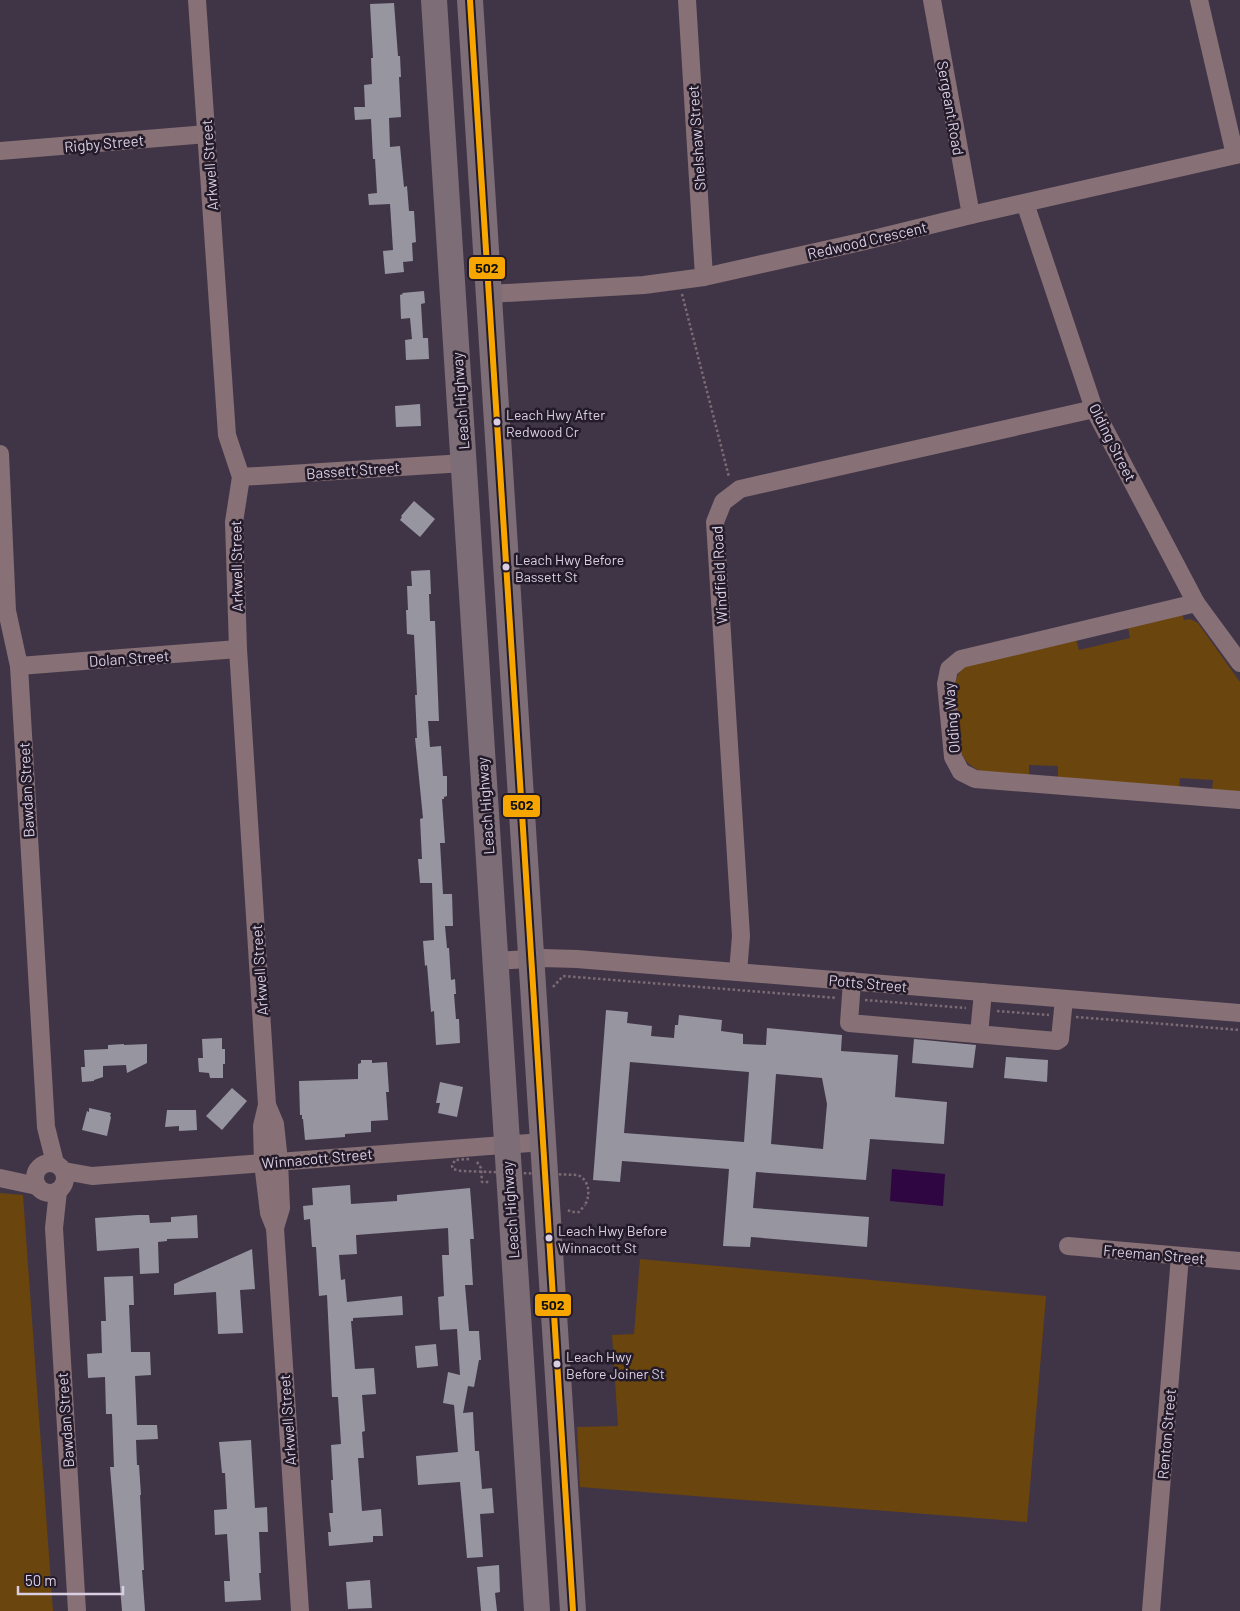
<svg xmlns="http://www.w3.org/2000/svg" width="1240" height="1611" viewBox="0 0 1240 1611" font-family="Barlow,sans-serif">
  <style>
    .green { fill: #6a450d }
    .water { fill: #2f0542 }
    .building { fill: #9695a0; fill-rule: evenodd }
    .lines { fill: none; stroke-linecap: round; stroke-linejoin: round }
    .path { stroke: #7c6b73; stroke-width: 2.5; stroke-dasharray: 2.5 2.5; stroke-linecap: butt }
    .minor { stroke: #877076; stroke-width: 18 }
    .highway { stroke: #7c6d77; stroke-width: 26 }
    .path-bridge { stroke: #7c6b73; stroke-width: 2.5; stroke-dasharray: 2.5 2.5; stroke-linecap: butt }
    .bus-1-casing { stroke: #231b29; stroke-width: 10 }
    .bus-1 { stroke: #f7a600; stroke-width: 6 }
    .bus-dot { fill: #dacee2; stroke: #231b29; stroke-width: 2 }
    .labels { text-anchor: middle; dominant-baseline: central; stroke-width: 5; stroke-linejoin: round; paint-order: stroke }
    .bus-label { font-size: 14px; fill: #dacee2; stroke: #231b29; text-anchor: start }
    .street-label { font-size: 15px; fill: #dacee2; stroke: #231b29 }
    .line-badge { stroke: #231b29; stroke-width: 2 }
    .pale-badge-label { font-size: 14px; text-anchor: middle; font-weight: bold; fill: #111 }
  </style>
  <rect width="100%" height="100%" fill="#403547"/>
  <g class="green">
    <path d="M 1182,614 L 1184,620 L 1190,619 L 1198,623 L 1240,682 L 1240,793 L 1212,791 L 1213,780 L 1180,778 L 1179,789 L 1058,780 L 1058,766 L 1029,765 L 1029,777 C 1013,776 988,777 975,768 C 969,765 964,760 962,754 C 956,742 952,693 956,680 C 957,675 960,671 964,667 L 1076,639 L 1079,650 L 1130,638 L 1128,627 Z"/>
    <path d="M 0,1193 L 23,1195 L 53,1611 L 0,1611 Z"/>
    <path d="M 640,1259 L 1046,1296 L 1027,1522 L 580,1487 L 577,1427 L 618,1426 L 612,1335 L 634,1334 Z"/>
  </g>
  <path class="water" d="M 892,1169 L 945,1174 L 943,1206 L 890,1201 Z"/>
  <g class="building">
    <path d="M 394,3 L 398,56 L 400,56 L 401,77 L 399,77 L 401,117 L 389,118 L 390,147 L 400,146 L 404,187 L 407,186 L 409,211 L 414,211 L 416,242 L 412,243 L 413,261 L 403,262 L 404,272 L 385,274 L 383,251 L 393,250 L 390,204 L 369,205 L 368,194 L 377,193 L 375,159 L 373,159 L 371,119 L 355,120 L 354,107 L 365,107 L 364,85 L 372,84 L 371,58 L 373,58 L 370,4 Z"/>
    <path d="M 424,291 L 425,303 L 421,304 L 423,338 L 428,338 L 429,359 L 406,360 L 405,340 L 412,339 L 410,318 L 401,319 L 400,295 L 403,294 L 402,293 Z"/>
    <path d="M 420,404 L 421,426 L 396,427 L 395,406 Z"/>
    <path d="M 414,501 L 435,519 L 420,537 L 400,520 L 402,517 L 401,516 Z"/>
    <path d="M 430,570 L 431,594 L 429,594 L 430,621 L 435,621 L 439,721 L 428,721 L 430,747 L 441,746 L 443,776 L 447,776 L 447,796 L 444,797 L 444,799 L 442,799 L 445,843 L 440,843 L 443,894 L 452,894 L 453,926 L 445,926 L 447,948 L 449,948 L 451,980 L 455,979 L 456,994 L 454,994 L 456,1019 L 459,1019 L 460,1043 L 436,1045 L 434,1011 L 431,1012 L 427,965 L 425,966 L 423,941 L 434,940 L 432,883 L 420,883 L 418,859 L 422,859 L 420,819 L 423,818 L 415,738 L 417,738 L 415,695 L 417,695 L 414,635 L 407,634 L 406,610 L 408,610 L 407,586 L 412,586 L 411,571 Z"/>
    <path d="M 606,1010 L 628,1012 L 627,1023 L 652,1026 L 651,1036 L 674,1038 L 675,1025 L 678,1025 L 679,1015 L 722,1020 L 721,1031 L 743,1034 L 743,1044 L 766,1045 L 767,1028 L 842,1035 L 841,1051 L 898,1055 L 895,1097 L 947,1102 L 944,1144 L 870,1139 L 866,1180 L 756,1172 L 753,1208 L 869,1217 L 867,1247 L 751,1237 L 750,1247 L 723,1246 L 729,1169 L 622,1161 L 620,1182 L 593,1180 ZM 630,1062 L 749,1072 L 744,1142 L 624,1133 ZM 776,1074 L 822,1078 L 827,1104 L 823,1149 L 771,1144 Z"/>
    <path d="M 222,1038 L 222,1049 L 225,1049 L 225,1064 L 223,1064 L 223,1078 L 210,1078 L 209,1073 L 199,1072 L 198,1058 L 203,1058 L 202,1039 Z"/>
    <path d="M 914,1039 L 976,1045 L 973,1068 L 912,1063 Z"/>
    <path d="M 124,1044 L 124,1045 L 147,1044 L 147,1063 L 127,1073 L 126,1065 L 103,1066 L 103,1077 L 94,1080 L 94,1081 L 82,1082 L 81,1067 L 85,1067 L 84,1050 L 108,1049 L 108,1045 Z"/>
    <path d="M 1006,1057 L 1048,1060 L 1047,1082 L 1004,1078 Z"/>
    <path d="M 361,1060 L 372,1060 L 372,1063 L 387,1062 L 389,1092 L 386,1092 L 388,1120 L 371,1121 L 371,1132 L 345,1134 L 345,1137 L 305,1140 L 303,1119 L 302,1119 L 302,1115 L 300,1115 L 299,1081 L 358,1079 L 358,1064 L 361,1063 Z"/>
    <path d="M 440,1082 L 463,1087 L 457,1117 L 438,1113 L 440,1103 L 436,1103 Z"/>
    <path d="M 232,1088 L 247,1101 L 222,1130 L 206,1116 Z"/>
    <path d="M 89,1108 L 111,1113 L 110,1116 L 111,1117 L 107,1136 L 82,1130 L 87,1111 L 89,1112 Z"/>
    <path d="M 167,1110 L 196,1110 L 197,1130 L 179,1131 L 179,1126 L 165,1127 Z"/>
    <path d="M 350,1185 L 351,1204 L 397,1201 L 397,1195 L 470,1188 L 474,1239 L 470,1239 L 473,1285 L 465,1285 L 469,1331 L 479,1331 L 481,1360 L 479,1360 L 474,1387 L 468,1386 L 463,1413 L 473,1412 L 475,1451 L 479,1451 L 482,1489 L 492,1488 L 494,1513 L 480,1514 L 483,1557 L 467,1558 L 460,1482 L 418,1485 L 416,1456 L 458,1452 L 454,1405 L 443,1403 L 448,1372 L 460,1375 L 457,1329 L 440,1330 L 438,1297 L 444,1296 L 442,1255 L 449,1255 L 448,1228 L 356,1235 L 357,1254 L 339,1255 L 341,1280 L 345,1279 L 347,1302 L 402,1296 L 403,1315 L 353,1318 L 353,1321 L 351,1321 L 355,1369 L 374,1368 L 376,1394 L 362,1395 L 365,1431 L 362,1432 L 364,1458 L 358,1458 L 362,1511 L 381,1509 L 383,1536 L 373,1536 L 373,1542 L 329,1546 L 328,1532 L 331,1532 L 329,1513 L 333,1513 L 331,1480 L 333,1480 L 331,1445 L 341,1444 L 338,1397 L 332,1397 L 327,1295 L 319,1296 L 316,1247 L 312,1247 L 310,1219 L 304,1220 L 303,1206 L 313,1205 L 312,1188 Z"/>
    <path d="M 138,1215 L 149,1215 L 150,1223 L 171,1222 L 171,1217 L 197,1215 L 198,1238 L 167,1239 L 167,1241 L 158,1242 L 159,1273 L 140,1274 L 139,1248 L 97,1251 L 95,1218 Z"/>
    <path d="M 252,1249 L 255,1289 L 240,1290 L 243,1333 L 218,1334 L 216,1292 L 174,1295 L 174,1284 Z"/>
    <path d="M 133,1276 L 134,1305 L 129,1305 L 131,1352 L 150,1352 L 151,1375 L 135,1376 L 137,1425 L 157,1425 L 158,1439 L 136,1440 L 137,1465 L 139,1465 L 141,1495 L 140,1495 L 144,1570 L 142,1570 L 145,1611 L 122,1611 L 110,1467 L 114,1467 L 112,1414 L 106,1414 L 105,1377 L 88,1378 L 87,1354 L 102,1353 L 101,1321 L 106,1321 L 104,1277 Z"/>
    <path d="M 436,1344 L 438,1366 L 417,1368 L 415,1346 Z"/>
    <path d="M 251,1440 L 255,1508 L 267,1507 L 268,1532 L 259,1532 L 261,1573 L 259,1573 L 261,1600 L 225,1602 L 224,1581 L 230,1581 L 227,1534 L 215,1535 L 214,1510 L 227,1509 L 225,1473 L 222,1473 L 219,1442 Z"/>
    <path d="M 499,1565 L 500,1592 L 495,1593 L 497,1611 L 481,1611 L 477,1567 Z"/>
    <path d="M 370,1580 L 372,1608 L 348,1609 L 346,1582 Z"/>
  </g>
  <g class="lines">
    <g class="path">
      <path d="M 682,294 L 729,477"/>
      <path d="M 553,987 L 563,976 L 837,998"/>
      <path d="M 865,1000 L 966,1008"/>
      <path d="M 997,1011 L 1049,1015"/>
      <path d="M 1076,1017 L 1240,1030"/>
      <path d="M 477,1162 L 481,1168 L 482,1182 L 490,1182"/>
      <path d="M 568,1210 L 571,1212 L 579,1212 L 585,1205"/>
    </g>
    <g class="minor">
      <path d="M 197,0 L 227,435 L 241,477 L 234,522 L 238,649 L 267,1105 L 275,1124 L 279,1161 L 281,1208 L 275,1228"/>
      <path d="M 687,0 L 704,277"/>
      <path d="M 932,0 L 971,215"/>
      <path d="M 1199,0 L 1235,155"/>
      <path d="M 0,151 L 207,134"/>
      <path d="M 1025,203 L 1094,409 L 1196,603 L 1240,663"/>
      <path d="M 489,294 L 644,285 L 704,277 L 865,241 L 971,215 L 1240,154"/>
      <path d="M 0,454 L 7,611 L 19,666 L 46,1127 L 55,1163"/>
      <path d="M 241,477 L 464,463"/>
      <path d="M 1196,603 L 961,659 L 949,669 L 946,684 L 953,757 L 961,772 L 975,779 L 1240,800"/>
      <path d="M 19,666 L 238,649"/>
      <path d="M 495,961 L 543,958 L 577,959 L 1240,1013"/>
      <path d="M 738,972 L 741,936 L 715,522 L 723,502 L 740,489 L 1094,409"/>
      <path d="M 852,981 L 849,1023 L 1057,1041 L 1060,1039 L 1064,999"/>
      <path d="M 979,1034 L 983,992"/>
      <path d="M 267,1105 L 262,1126 L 263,1163 L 269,1213 L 275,1228 L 300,1611"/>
      <circle cx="50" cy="1178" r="15"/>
      <path d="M 64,1171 L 92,1176 L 543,1142"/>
      <path d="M 0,1178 L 37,1186"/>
      <path d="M 58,1191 L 54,1228 L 77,1611"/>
      <path d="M 1068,1246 L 1240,1261"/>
      <path d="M 1151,1611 L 1180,1256"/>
    </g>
    <g class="highway">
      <path d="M 434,0 L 537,1611"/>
      <path d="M 470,0 L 573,1611"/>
    </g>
    <path class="path-bridge" d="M 469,1159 L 455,1160 L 452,1166 L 453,1169 L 461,1171 L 578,1175 C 589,1180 591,1194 585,1205"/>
    <g class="bus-1-casing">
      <path id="bus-1" d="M 470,0 L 573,1611"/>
    </g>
    <use href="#bus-1" class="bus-1"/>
  </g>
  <g class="bus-dot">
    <circle cx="497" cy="422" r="4.5"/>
    <circle cx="506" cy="567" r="4.5"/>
    <circle cx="549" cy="1238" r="4.5"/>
    <circle cx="557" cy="1364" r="4.5"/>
  </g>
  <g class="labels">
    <g class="bus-label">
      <text x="506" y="414">Leach Hwy After<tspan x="506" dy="17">Redwood Cr</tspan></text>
      <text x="515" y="559">Leach Hwy Before<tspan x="515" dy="17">Bassett St</tspan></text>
      <text x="558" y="1230">Leach Hwy Before<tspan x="558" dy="17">Winnacott St</tspan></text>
      <text x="566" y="1356">Leach Hwy<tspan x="566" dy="17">Before Joiner St</tspan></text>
    </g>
    <g class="street-label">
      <text transform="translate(951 108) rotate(80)">Sergeant Road</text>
      <text transform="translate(696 138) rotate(-94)">Shelshaw Street</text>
      <text transform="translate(104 143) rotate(-5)">Rigby Street</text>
      <text transform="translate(209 165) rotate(-94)">Arkwell Street</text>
      <text transform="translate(867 240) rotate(-13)">Redwood Crescent</text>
      <text transform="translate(460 401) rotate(-94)">Leach Highway</text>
      <text transform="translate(1113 442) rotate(63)">Olding Street</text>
      <text transform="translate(353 470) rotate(-4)">Bassett Street</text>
      <text transform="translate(236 566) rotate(-91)">Arkwell Street</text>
      <text transform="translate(719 575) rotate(-93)">Windfield Road</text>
      <text transform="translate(129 658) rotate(-4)">Dolan Street</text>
      <text transform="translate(951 718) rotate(-95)">Olding Way</text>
      <text transform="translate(26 790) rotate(-93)">Bawdan Street</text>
      <text transform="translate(485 806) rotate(-94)">Leach Highway</text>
      <text transform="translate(259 970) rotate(-94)">Arkwell Street</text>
      <text transform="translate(868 983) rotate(5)">Potts Street</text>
      <text transform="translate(317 1158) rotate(-5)">Winnacott Street</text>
      <text transform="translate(510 1210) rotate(-94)">Leach Highway</text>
      <text transform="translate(1154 1254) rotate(5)">Freeman Street</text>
      <text transform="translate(65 1420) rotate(-94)">Bawdan Street</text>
      <text transform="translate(287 1420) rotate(-94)">Arkwell Street</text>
      <text transform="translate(1166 1434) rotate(-85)">Renton Street</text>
    </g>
  </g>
  <g class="line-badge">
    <rect x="468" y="256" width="38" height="24" rx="5" fill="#f7a600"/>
    <rect x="502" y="794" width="39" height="24" rx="5" fill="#f7a600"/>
    <rect x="534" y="1293" width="38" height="24" rx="5" fill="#f7a600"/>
  </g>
  <g class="pale-badge-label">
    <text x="487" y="273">502</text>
    <text x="522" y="810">502</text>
    <text x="553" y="1310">502</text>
  </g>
  <path d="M18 1586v8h105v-8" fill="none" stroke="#dacee2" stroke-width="2.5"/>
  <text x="25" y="1586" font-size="15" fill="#dacee2" stroke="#231b29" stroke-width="4" paint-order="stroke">50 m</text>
</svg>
